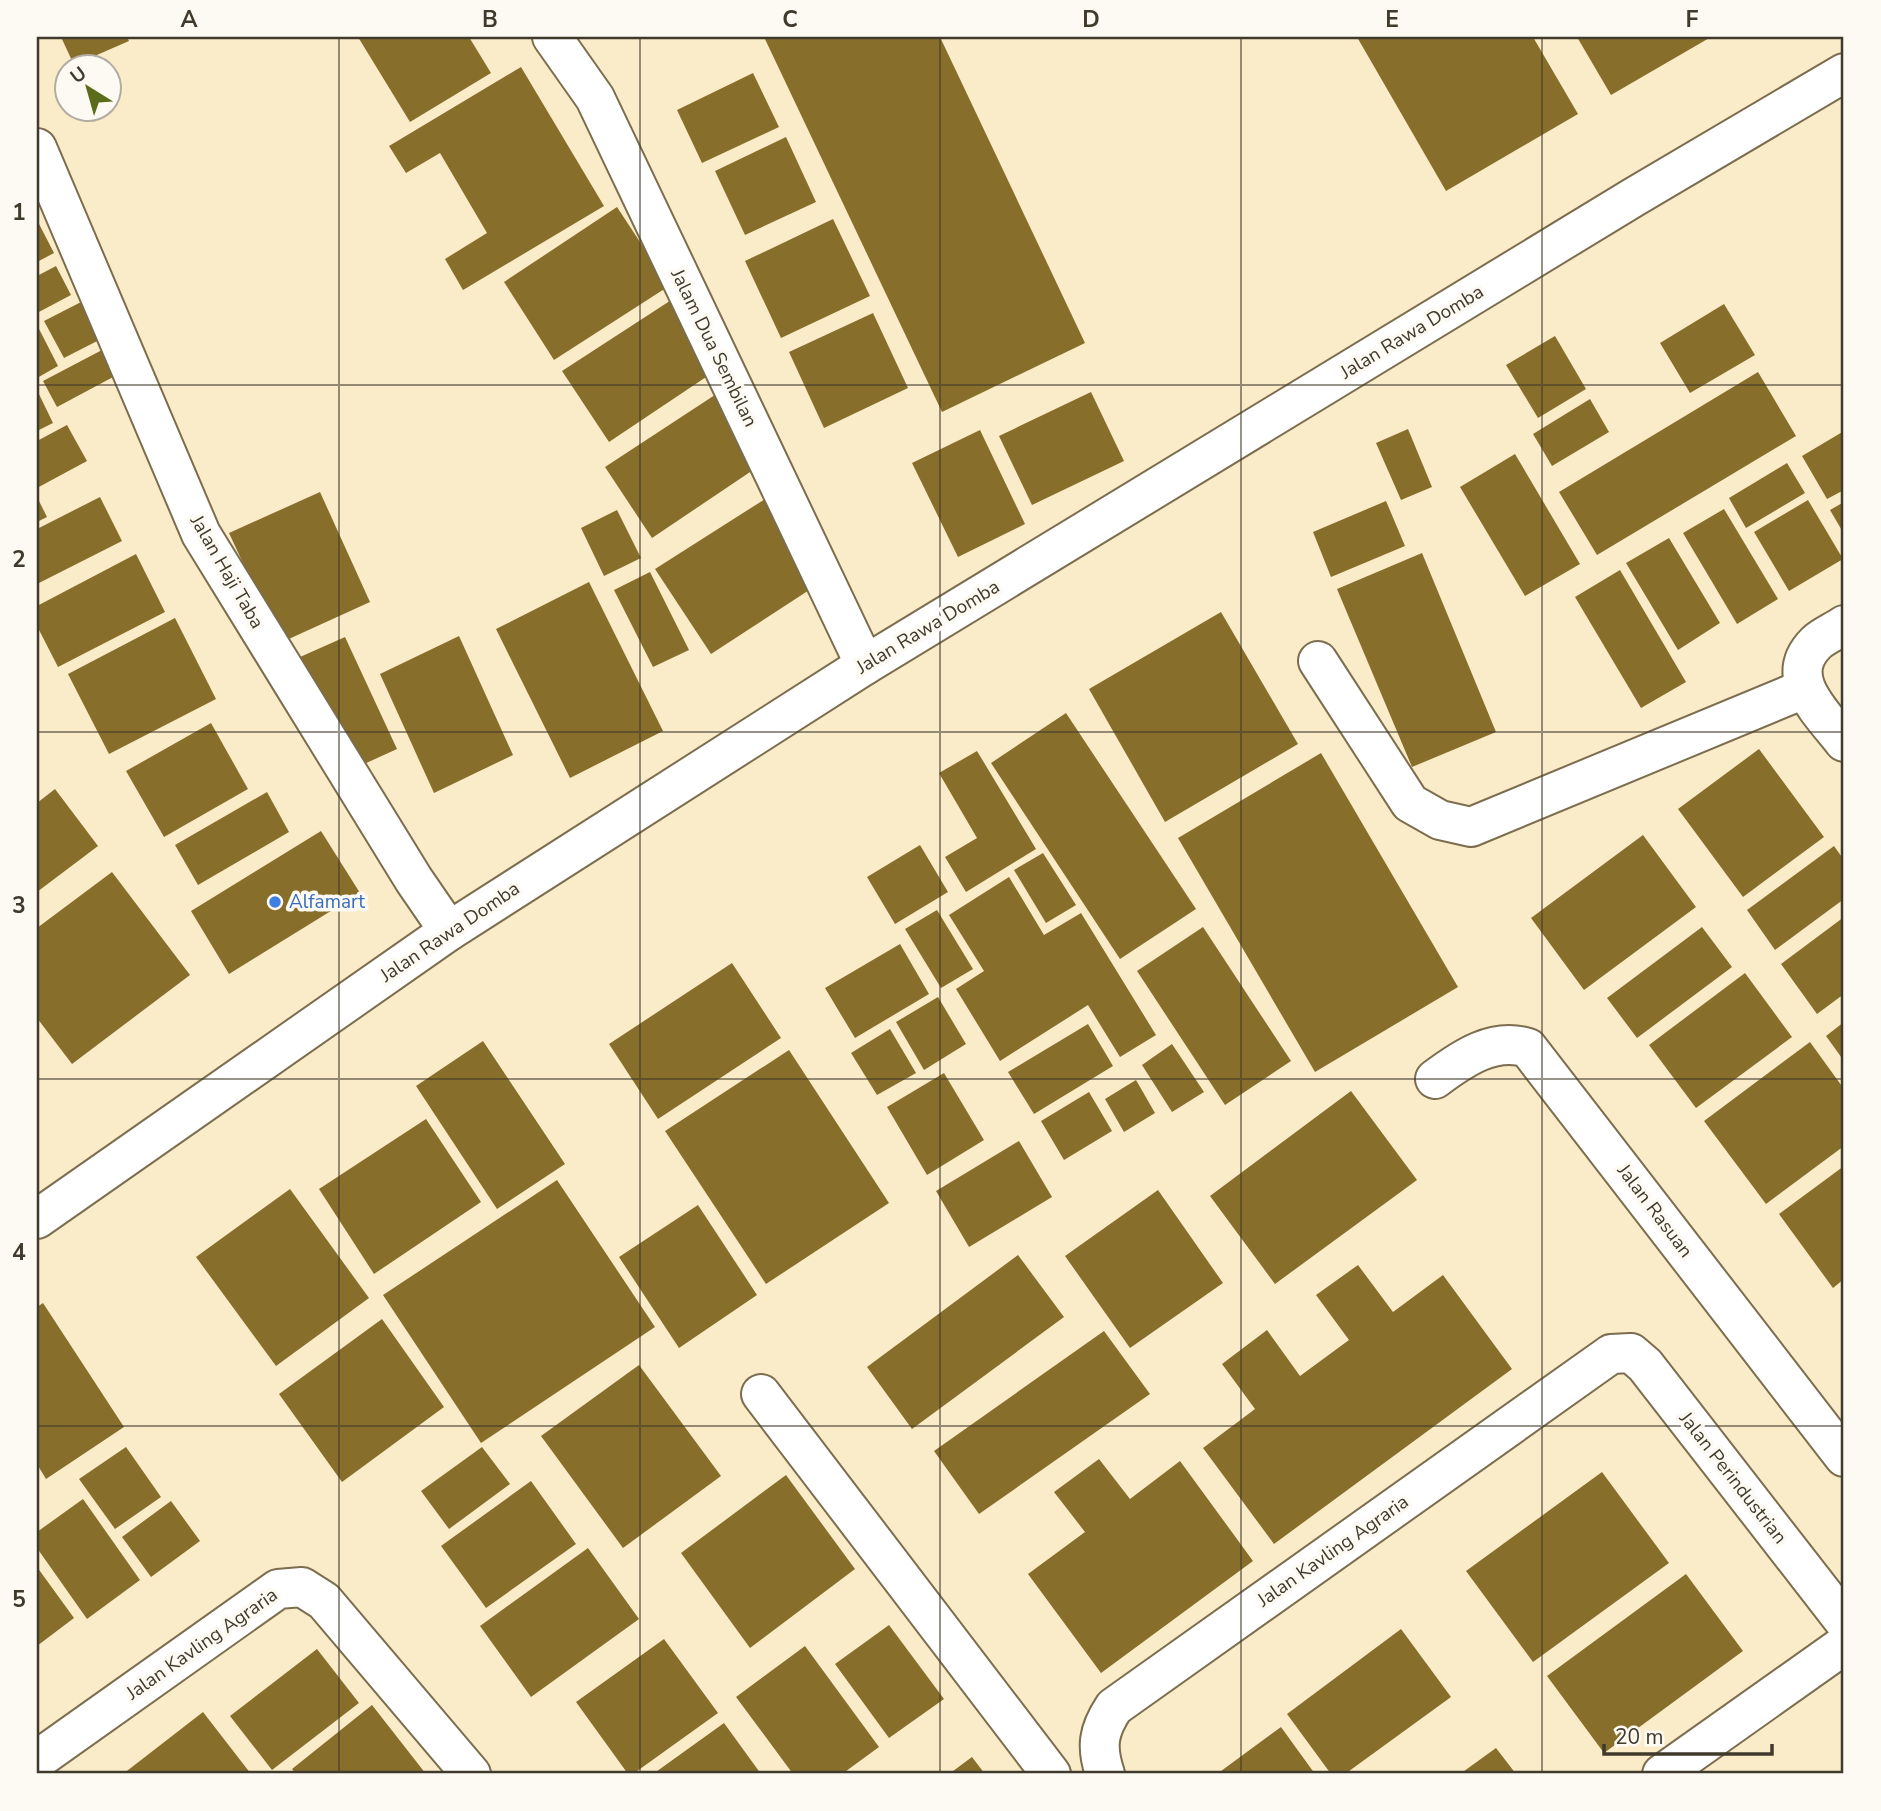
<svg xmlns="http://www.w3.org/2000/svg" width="1881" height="1811" viewBox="0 0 1881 1811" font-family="'Nunito Sans',sans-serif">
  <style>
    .building { fill: #886e2b }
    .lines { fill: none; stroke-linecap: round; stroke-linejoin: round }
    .street-casing { stroke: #7b6d4e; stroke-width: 42 }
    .secondary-casing { stroke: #7b6d4e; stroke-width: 42 }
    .street { stroke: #fff; stroke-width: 38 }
    .secondary { stroke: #fff; stroke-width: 38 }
    .grid { fill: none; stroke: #403a2c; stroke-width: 2; stroke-opacity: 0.55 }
    .shop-dot { fill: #3f7fe0; stroke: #fdfaf3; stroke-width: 2.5 }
    .labels { text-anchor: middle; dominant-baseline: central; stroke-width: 7; stroke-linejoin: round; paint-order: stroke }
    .street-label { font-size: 19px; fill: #403a2c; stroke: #fdfaf3 }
    .shop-label { font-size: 19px; fill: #366cbe; stroke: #fdfaf3; text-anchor: start }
    .neatline { fill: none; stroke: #403a2c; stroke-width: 2.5 }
    .grid-label { font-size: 23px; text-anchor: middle; font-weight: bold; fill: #403a2c }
  </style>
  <rect width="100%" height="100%" fill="#fbecc9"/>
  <g class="building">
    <path d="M 61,37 L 127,37 L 129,41 L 74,65 Z"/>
    <path d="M 358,37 L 469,37 L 491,73 L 410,122 Z"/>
    <path d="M 764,37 L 940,37 L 1085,343 L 942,412 Z"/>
    <path d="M 1357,37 L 1533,37 L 1578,114 L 1446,191 Z"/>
    <path d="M 1577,37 L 1711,37 L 1611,95 Z"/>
    <path d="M 521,67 L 604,206 L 463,290 L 445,259 L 487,233 L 440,153 L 406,173 L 389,146 Z"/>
    <path d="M 753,73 L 779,127 L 702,163 L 677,110 Z"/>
    <path d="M 786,137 L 816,202 L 745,235 L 715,171 Z"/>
    <path d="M 617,207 L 669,286 L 554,360 L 504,282 Z"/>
    <path d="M 833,219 L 870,296 L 781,338 L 745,261 Z"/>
    <path d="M 37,220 L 54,253 L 37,262 Z"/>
    <path d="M 56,266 L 71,295 L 37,313 L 37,276 Z"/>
    <path d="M 679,295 L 721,367 L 609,442 L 562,371 Z"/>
    <path d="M 85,300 L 105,337 L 64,358 L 44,321 Z"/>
    <path d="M 1724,304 L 1755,355 L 1690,393 L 1660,343 Z"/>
    <path d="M 873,313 L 908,388 L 824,428 L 789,352 Z"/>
    <path d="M 37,325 L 58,366 L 37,378 Z"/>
    <path d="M 1555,336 L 1586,389 L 1538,418 L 1506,365 Z"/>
    <path d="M 102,350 L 115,376 L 57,407 L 43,381 Z"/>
    <path d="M 1758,372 L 1796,436 L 1597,555 L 1559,492 Z"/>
    <path d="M 724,389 L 762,464 L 652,538 L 605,467 Z"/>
    <path d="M 37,390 L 53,423 L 37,431 Z"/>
    <path d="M 1091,392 L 1124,461 L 1032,505 L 999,436 Z"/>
    <path d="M 1590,399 L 1609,432 L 1552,466 L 1533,434 Z"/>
    <path d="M 67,425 L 87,461 L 37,488 L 37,441 Z"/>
    <path d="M 1408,429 L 1432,487 L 1401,500 L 1376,443 Z"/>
    <path d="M 980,430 L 1025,524 L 958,557 L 912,463 Z"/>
    <path d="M 1844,431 L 1844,490 L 1827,499 L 1802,456 Z"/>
    <path d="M 1515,454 L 1580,564 L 1525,596 L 1460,487 Z"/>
    <path d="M 1787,463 L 1805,493 L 1746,528 L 1729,498 Z"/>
    <path d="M 320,492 L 370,602 L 280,643 L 229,533 Z"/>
    <path d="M 37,497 L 47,517 L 37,522 Z"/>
    <path d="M 100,497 L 122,541 L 37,584 L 37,529 Z"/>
    <path d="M 765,499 L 820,583 L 711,654 L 655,569 Z"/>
    <path d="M 1808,500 L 1843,559 L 1789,591 L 1754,532 Z"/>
    <path d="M 1386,501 L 1405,546 L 1331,577 L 1313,532 Z"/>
    <path d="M 1844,502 L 1844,534 L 1830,510 Z"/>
    <path d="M 1724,509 L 1778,599 L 1737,624 L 1683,533 Z"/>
    <path d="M 617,510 L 641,558 L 604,576 L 581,528 Z"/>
    <path d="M 1669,538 L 1720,623 L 1678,650 L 1626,563 Z"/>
    <path d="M 1422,553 L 1496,732 L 1412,767 L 1337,589 Z"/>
    <path d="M 136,554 L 165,612 L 58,667 L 37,626 L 37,606 Z"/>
    <path d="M 1620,570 L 1686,682 L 1641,708 L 1575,597 Z"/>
    <path d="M 650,572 L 689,650 L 653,667 L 614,590 Z"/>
    <path d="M 589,582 L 663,731 L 570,778 L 496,629 Z"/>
    <path d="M 1221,612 L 1298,744 L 1165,822 L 1089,689 Z"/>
    <path d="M 175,618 L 216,699 L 109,754 L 68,674 Z"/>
    <path d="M 459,636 L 513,755 L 434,793 L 380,674 Z"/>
    <path d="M 345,637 L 397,749 L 351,770 L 300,657 Z"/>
    <path d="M 1066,713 L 1196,909 L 1120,959 L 991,763 Z"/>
    <path d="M 211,723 L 248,789 L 164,837 L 126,771 Z"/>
    <path d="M 1759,749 L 1824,837 L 1743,897 L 1678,809 Z"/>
    <path d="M 977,751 L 1036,849 L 966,892 L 945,857 L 977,838 L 939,773 Z"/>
    <path d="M 1321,753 L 1458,987 L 1315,1072 L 1178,838 Z"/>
    <path d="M 55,789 L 98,846 L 37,892 L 37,803 Z"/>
    <path d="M 267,792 L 289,832 L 198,885 L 175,845 Z"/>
    <path d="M 321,831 L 360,893 L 229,974 L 191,911 Z"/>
    <path d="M 1643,835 L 1696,907 L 1584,990 L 1531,918 Z"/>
    <path d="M 920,845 L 948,892 L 895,924 L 867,877 Z"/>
    <path d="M 1834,846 L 1844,860 L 1844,899 L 1775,950 L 1747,910 Z"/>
    <path d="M 1043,853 L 1076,905 L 1046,923 L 1014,870 Z"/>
    <path d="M 112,872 L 190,975 L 72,1064 L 37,1018 L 37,928 Z"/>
    <path d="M 1009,877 L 1044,935 L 1081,913 L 1156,1035 L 1120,1057 L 1088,1005 L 1000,1061 L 956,989 L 984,971 L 949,915 Z"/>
    <path d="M 937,910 L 973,969 L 941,988 L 905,929 Z"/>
    <path d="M 1844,917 L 1844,994 L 1817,1014 L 1781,964 Z"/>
    <path d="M 1203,927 L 1291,1061 L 1225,1105 L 1137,971 Z"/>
    <path d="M 1702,927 L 1732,967 L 1637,1038 L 1607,998 Z"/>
    <path d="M 900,944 L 929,994 L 855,1038 L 825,988 Z"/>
    <path d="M 732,963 L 781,1038 L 658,1119 L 609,1044 Z"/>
    <path d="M 1745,973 L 1792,1037 L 1696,1108 L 1649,1045 Z"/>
    <path d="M 938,997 L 966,1044 L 924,1070 L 896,1022 Z"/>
    <path d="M 1844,1022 L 1844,1061 L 1826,1036 Z"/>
    <path d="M 1088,1024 L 1113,1066 L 1034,1114 L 1008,1072 Z"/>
    <path d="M 890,1029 L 916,1073 L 877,1095 L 851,1053 Z"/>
    <path d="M 483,1041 L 565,1164 L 497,1209 L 416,1086 Z"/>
    <path d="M 1810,1042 L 1844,1089 L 1844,1146 L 1766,1204 L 1704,1121 Z"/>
    <path d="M 1172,1044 L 1204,1092 L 1172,1112 L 1142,1065 Z"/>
    <path d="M 789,1050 L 889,1203 L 766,1284 L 665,1131 Z"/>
    <path d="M 944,1073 L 984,1140 L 927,1175 L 887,1107 Z"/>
    <path d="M 1136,1080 L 1155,1113 L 1124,1132 L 1105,1099 Z"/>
    <path d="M 1351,1091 L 1417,1180 L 1275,1284 L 1210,1196 Z"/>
    <path d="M 1089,1092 L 1112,1131 L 1064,1160 L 1041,1121 Z"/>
    <path d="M 426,1119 L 481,1202 L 374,1274 L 319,1189 Z"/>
    <path d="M 1019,1141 L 1052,1197 L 969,1247 L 936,1191 Z"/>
    <path d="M 1844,1166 L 1844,1279 L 1833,1288 L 1779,1214 Z"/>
    <path d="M 557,1180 L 655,1327 L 481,1443 L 383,1295 Z"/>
    <path d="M 290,1189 L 369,1298 L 276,1366 L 196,1257 Z"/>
    <path d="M 1158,1190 L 1223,1283 L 1130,1348 L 1065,1256 Z"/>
    <path d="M 698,1205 L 757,1295 L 679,1348 L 619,1257 Z"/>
    <path d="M 1018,1255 L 1064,1317 L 912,1429 L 867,1367 Z"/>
    <path d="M 1358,1265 L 1393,1312 L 1443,1275 L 1512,1369 L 1274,1544 L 1203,1448 L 1255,1409 L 1222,1364 L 1267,1330 L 1300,1376 L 1349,1340 L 1316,1295 Z"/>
    <path d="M 43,1303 L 124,1427 L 46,1479 L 37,1464 L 37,1307 Z"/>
    <path d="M 382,1319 L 444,1407 L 342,1482 L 279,1394 Z"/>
    <path d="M 1104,1331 L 1150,1394 L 979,1514 L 934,1451 Z"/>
    <path d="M 639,1365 L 721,1476 L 623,1548 L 541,1436 Z"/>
    <path d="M 126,1447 L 161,1497 L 115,1529 L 79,1479 Z"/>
    <path d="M 482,1447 L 510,1484 L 449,1529 L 421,1491 Z"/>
    <path d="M 1099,1459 L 1130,1499 L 1180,1461 L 1253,1561 L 1101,1673 L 1028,1574 L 1085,1532 L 1054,1492 Z"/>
    <path d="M 1602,1472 L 1669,1563 L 1533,1662 L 1466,1571 Z"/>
    <path d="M 786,1475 L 855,1569 L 750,1648 L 681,1553 Z"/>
    <path d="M 531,1481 L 576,1544 L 486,1608 L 441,1546 Z"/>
    <path d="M 83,1499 L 140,1580 L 87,1619 L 37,1548 L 37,1532 Z"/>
    <path d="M 171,1501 L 200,1541 L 151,1577 L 122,1537 Z"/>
    <path d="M 588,1548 L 639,1619 L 531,1697 L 480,1626 Z"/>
    <path d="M 37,1567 L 74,1618 L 37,1646 Z"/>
    <path d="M 1686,1574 L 1743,1651 L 1604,1753 L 1547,1676 Z"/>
    <path d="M 889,1625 L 944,1699 L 889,1738 L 835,1664 Z"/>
    <path d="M 1401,1629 L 1451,1697 L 1345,1774 L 1331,1774 L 1287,1714 Z"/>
    <path d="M 664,1639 L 718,1713 L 633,1774 L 628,1774 L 576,1702 Z"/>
    <path d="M 805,1646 L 879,1747 L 842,1774 L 793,1774 L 736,1697 Z"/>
    <path d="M 317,1649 L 359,1703 L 272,1770 L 230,1716 Z"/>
    <path d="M 372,1705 L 426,1774 L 296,1774 L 292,1769 Z"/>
    <path d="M 203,1712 L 251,1774 L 123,1774 Z"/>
    <path d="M 724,1723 L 761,1774 L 653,1774 Z"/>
    <path d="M 1281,1727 L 1315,1774 L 1217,1774 Z"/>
    <path d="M 1496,1748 L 1516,1774 L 1460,1774 Z"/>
    <path d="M 972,1757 L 985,1774 L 949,1774 Z"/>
  </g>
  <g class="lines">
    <g class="street-casing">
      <g id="street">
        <path d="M 552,37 L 595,98 L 865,665"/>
        <path d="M 37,148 L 201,534 L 414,880 L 449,931"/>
        <path d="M 1844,625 C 1836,631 1823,636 1816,643 C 1781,678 1823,714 1844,742"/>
        <path d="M 1318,661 L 1410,803 L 1440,820 L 1471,827 L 1804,689"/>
        <path d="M 1435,1079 C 1463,1058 1494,1037 1528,1048 L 1844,1457"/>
        <path d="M 761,1394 L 1051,1774"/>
        <path d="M 37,1760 L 278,1589 L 302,1587 L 324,1601 L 471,1774"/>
        <path d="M 1105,1774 C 1096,1747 1098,1731 1114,1707 L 1611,1354 L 1631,1353 L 1645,1365 L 1844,1621"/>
        <path d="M 1662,1774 L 1844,1645"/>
      </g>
    </g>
    <g class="secondary-casing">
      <path id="secondary" d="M 37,1219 L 449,931 L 865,665 L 1634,197 L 1844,73"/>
    </g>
    <use href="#street" class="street"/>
    <use href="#secondary" class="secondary"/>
  </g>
  <path class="grid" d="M 339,37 L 339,1774M 640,37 L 640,1774M 940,37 L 940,1774M 1241,37 L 1241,1774M 1542,37 L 1542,1774M 37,385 L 1844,385M 37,732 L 1844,732M 37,1079 L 1844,1079M 37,1426 L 1844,1426"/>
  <circle class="shop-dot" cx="275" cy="902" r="7"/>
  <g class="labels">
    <g class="street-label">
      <text transform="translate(1412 332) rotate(-31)">Jalan Rawa Domba</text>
      <text transform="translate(714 348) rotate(64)">Jalam Dua Sembilan</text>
      <text transform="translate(227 572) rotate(60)">Jalan Haji Taba</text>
      <text transform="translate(928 627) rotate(-31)">Jalan Rawa Domba</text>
      <text transform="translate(450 932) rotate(-34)">Jalan Rawa Domba</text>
      <text transform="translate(1655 1211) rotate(53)">Jalan Rasuan</text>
      <text transform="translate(1733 1478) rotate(52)">Jalan Perindustrian</text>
      <text transform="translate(1333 1551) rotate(-35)">Jalan Kavling Agraria</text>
      <text transform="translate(202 1644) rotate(-35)">Jalan Kavling Agraria</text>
    </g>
    <g class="shop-label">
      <text x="289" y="902">Alfamart</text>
    </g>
  </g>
  <rect width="1881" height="1811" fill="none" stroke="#fdfaf3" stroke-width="77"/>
  <g transform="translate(88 88) rotate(323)"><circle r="33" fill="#fdfaf3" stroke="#b1ada3" stroke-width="2"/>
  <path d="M0-5L12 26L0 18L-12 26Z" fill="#5a6d1b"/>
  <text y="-10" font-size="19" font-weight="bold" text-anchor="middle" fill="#403a2c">U</text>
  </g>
  <path d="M1604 1744v10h168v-10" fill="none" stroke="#403a2c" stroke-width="3.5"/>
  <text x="1615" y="1744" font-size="21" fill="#403a2c" stroke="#fdfaf3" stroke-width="5" paint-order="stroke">20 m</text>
  <rect x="38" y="38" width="1804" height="1734" class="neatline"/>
  <g class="grid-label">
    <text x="189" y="27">A</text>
    <text x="490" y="27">B</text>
    <text x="790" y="27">C</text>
    <text x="1091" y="27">D</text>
    <text x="1392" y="27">E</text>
    <text x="1692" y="27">F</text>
    <text x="19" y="220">1</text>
    <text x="19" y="567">2</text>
    <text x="19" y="913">3</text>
    <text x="19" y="1260">4</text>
    <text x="19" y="1607">5</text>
  </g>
</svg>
